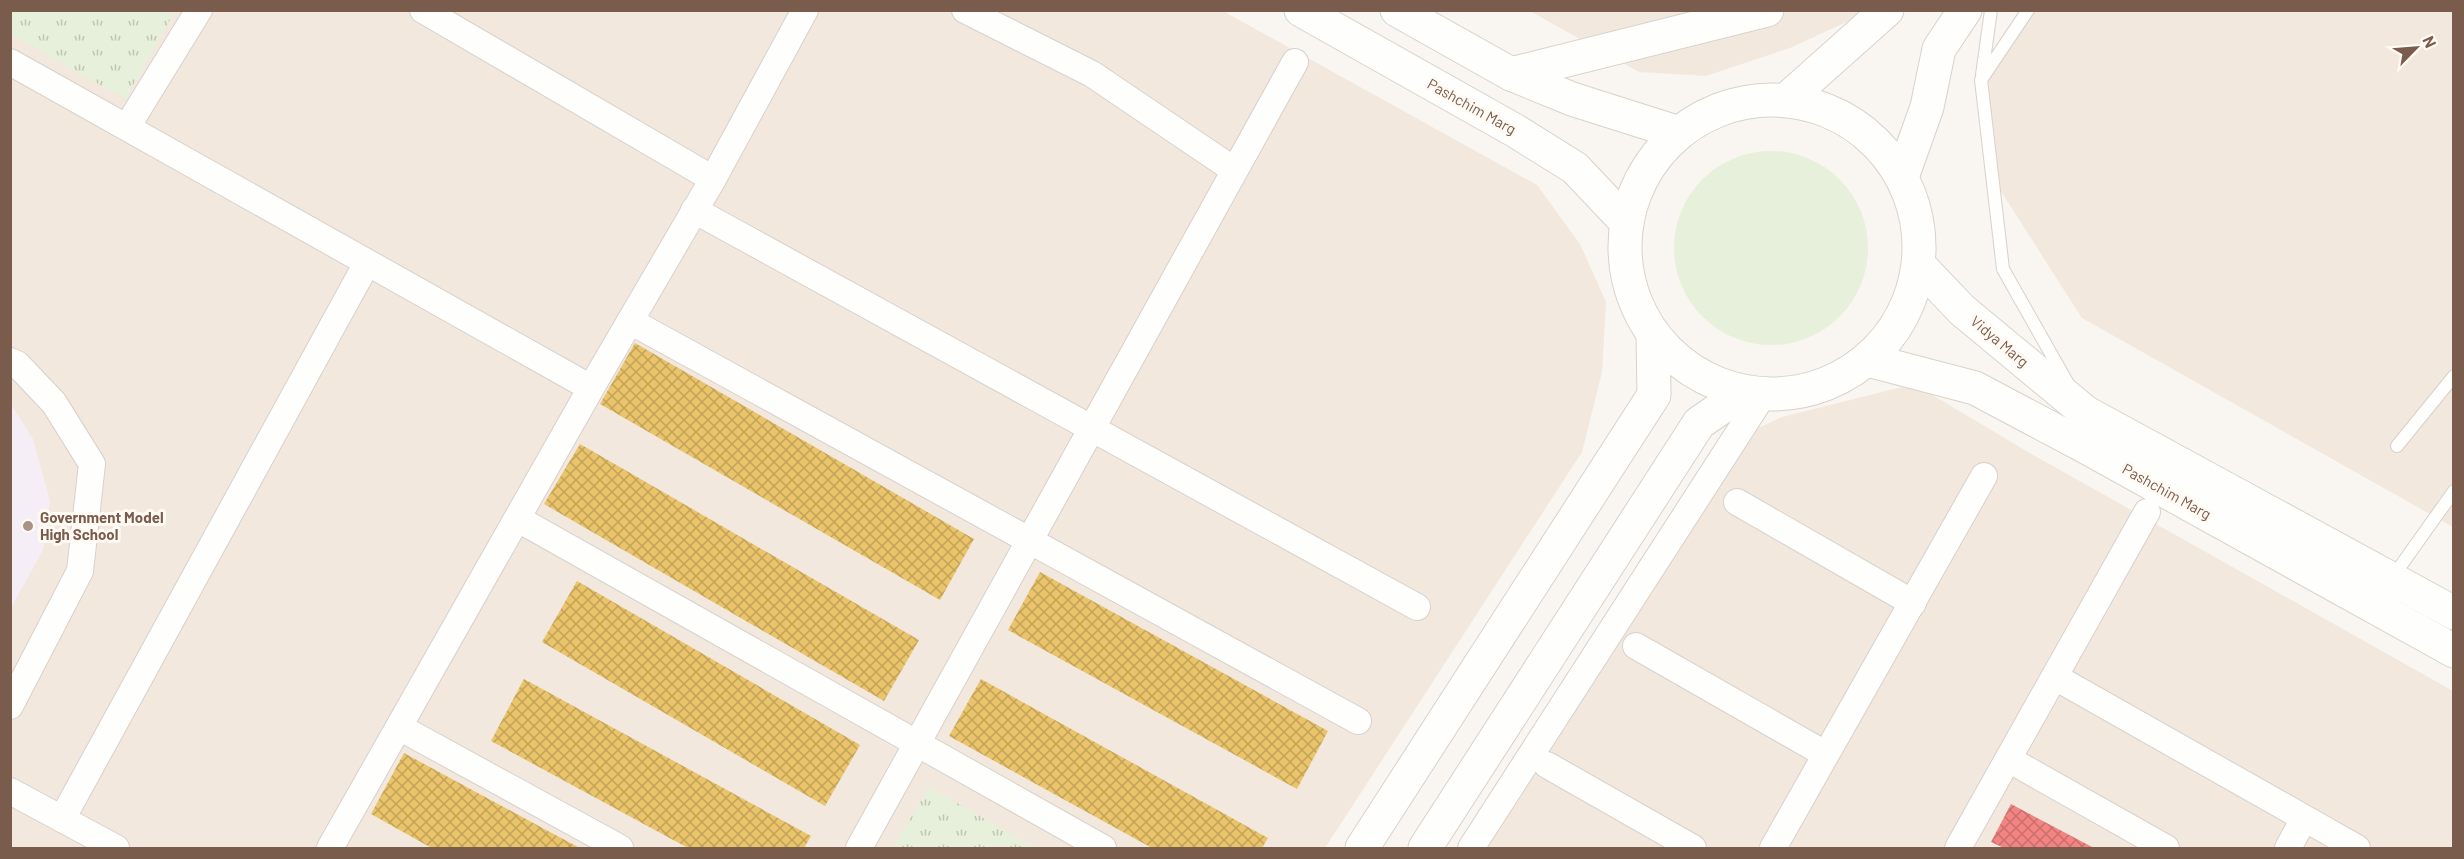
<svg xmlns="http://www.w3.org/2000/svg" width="2464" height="859" viewBox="0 0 2464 859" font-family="Barlow,sans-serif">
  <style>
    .residential { fill: #f2e8de }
    .education { fill: #f6eef6 }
    .grass { fill: url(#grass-tufts) }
    .garden { fill: #e7f0db }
    .homes { fill: url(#homes-cross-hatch) }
    .health { fill: url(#health-cross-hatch) }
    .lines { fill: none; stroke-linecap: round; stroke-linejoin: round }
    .lane-casing { stroke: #d7d1cb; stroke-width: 14 }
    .street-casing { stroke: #d7d1cb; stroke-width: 28 }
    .secondary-casing { stroke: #d9d2cb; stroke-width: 35 }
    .lane { stroke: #fefefd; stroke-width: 12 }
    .street { stroke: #fefefd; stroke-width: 26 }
    .secondary { stroke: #fefefd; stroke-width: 33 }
    .poi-dot { fill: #a69286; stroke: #fffaf3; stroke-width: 2 }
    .labels { text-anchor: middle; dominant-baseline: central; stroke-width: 6; stroke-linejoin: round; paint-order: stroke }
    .street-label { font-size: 15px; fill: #7a5c4d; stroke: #fffaf3 }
    .poi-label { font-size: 15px; font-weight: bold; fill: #7a5c4d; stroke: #fffaf3; text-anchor: start }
  </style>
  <defs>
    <pattern id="grass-tufts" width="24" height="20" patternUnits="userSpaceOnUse" patternTransform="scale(1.5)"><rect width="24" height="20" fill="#e7f0db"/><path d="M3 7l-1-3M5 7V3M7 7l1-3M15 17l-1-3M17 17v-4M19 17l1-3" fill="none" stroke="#c0c6b4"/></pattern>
    <pattern id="homes-cross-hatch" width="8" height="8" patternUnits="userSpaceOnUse" patternTransform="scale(1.5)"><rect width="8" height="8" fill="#e9c46a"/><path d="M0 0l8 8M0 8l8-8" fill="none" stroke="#c2a259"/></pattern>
    <pattern id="health-cross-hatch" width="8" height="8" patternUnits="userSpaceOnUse" patternTransform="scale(1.5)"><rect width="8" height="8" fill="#f28482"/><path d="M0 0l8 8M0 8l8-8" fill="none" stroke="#c96f6d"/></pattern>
  </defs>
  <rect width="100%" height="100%" fill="#f9f5f0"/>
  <g class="residential">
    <path d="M 10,11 L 1223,11 L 1537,185 L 1580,244 L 1606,302 L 1602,372 L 1582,452 L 1325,848 L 11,848 Z"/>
    <path d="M 1530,11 L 1870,11 L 1790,48 L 1706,76 L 1639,72 Z"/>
    <path d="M 2023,11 L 2453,11 L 2453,527 L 2082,318 L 1995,182 L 1974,80 Z"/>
    <path d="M 1914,384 L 2028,452 L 2453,691 L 2453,848 L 1456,848 L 1726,443 L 1782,417 Z"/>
  </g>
  <path class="education" d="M 11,404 L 33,439 L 50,501 L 43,550 L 11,608 Z"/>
  <g class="grass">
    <path d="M 11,10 L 175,10 L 175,11 L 125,99 L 11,34 Z"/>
    <path d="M 929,787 L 1036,848 L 893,848 Z"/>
  </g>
  <circle class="garden" cx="1771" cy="248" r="97"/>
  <g class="homes">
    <path d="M 635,343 L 974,539 L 940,600 L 600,404 Z"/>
    <path d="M 580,444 L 919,640 L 884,701 L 544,504 Z"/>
    <path d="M 1040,572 L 1328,731 L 1297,789 L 1008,630 Z"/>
    <path d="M 577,581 L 860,745 L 825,806 L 542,642 Z"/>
    <path d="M 524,679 L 811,836 L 804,848 L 688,848 L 491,741 Z"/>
    <path d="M 981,679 L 1268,838 L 1262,848 L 1152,848 L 949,736 Z"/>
    <path d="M 404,753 L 548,831 L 580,848 L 434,848 L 428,846 L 371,814 Z"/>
  </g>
  <path class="health" d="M 2011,804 L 2094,848 L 2004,848 L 1991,842 Z"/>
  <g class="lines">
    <g class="lane-casing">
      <g id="lane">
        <path d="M 2028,10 L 1981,80 L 2003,269 L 2067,382"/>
        <path d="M 1982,75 L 1991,10"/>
        <path d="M 2397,446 L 2454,376"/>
        <path d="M 2392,578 L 2454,491"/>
      </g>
    </g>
    <g class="street-casing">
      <g id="street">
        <path d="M 423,10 L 713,179"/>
        <path d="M 965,10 L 1092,74 L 1234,170"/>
        <path d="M 10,62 L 591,388"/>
        <path d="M 127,127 L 199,10"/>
        <path d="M 694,210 L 1417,607"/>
        <path d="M 630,321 L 1358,721"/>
        <path d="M 10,361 L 17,364 L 54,403 L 92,464 L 80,571 L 10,706"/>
        <path d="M 1737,502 L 1913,603"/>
        <path d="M 518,519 L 1103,848"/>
        <path d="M 1636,646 L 1825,754"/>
        <path d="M 2055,677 L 2357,848"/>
        <path d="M 399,727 L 620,848"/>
        <path d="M 2008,759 L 2166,848"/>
        <path d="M 1547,765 L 1693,848"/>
        <path d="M 10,791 L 116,848"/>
        <path d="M 62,819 L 367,263"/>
        <path d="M 330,848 L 591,388 L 713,179 L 805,10"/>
        <path d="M 859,848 L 1295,62"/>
        <path d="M 1471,848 L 1763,395"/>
        <path d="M 1773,848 L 1984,476"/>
        <path d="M 1958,848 L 2147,512"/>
        <path d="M 2288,848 L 2304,819"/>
      </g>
    </g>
    <g class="secondary-casing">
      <g id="secondary">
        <path d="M 1301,10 L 1514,130 L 1575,168 L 1627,223"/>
        <path d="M 1397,10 L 1511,74 L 1572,99 L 1679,133"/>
        <path d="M 1511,74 L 1767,10"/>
        <path d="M 1786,100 L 1887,10"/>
        <circle cx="1772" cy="247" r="147"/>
        <path d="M 1902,177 L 1927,107 L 1939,49 L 1965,10"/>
        <path d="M 1919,265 L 1962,310 L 2085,412 L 2454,613"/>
        <path d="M 1868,360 L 1975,388 L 2086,447 L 2454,651"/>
        <path d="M 1362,848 L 1654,395 L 1653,334"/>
        <path d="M 1425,848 L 1699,423 L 1744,392"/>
      </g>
    </g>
    <use href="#lane" class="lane"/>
    <use href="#street" class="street"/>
    <use href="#secondary" class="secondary"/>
  </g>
  <circle class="poi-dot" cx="28" cy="526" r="6"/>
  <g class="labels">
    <g class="street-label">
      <text transform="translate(1472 106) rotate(29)">Pashchim Marg</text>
      <text transform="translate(2000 341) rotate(40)">Vidya Marg</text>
      <text transform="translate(2167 491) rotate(29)">Pashchim Marg</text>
    </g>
    <g class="poi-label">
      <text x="40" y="517">Government Model<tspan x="40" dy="17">High School</tspan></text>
    </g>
  </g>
  <rect width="2464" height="859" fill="none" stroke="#7a5c4d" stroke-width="24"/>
  <g transform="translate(2416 48) rotate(65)" stroke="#fffaf3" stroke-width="4.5" paint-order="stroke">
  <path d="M0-4.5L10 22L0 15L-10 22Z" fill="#7a5c4d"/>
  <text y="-9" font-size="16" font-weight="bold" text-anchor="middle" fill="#7a5c4d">N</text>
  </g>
</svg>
